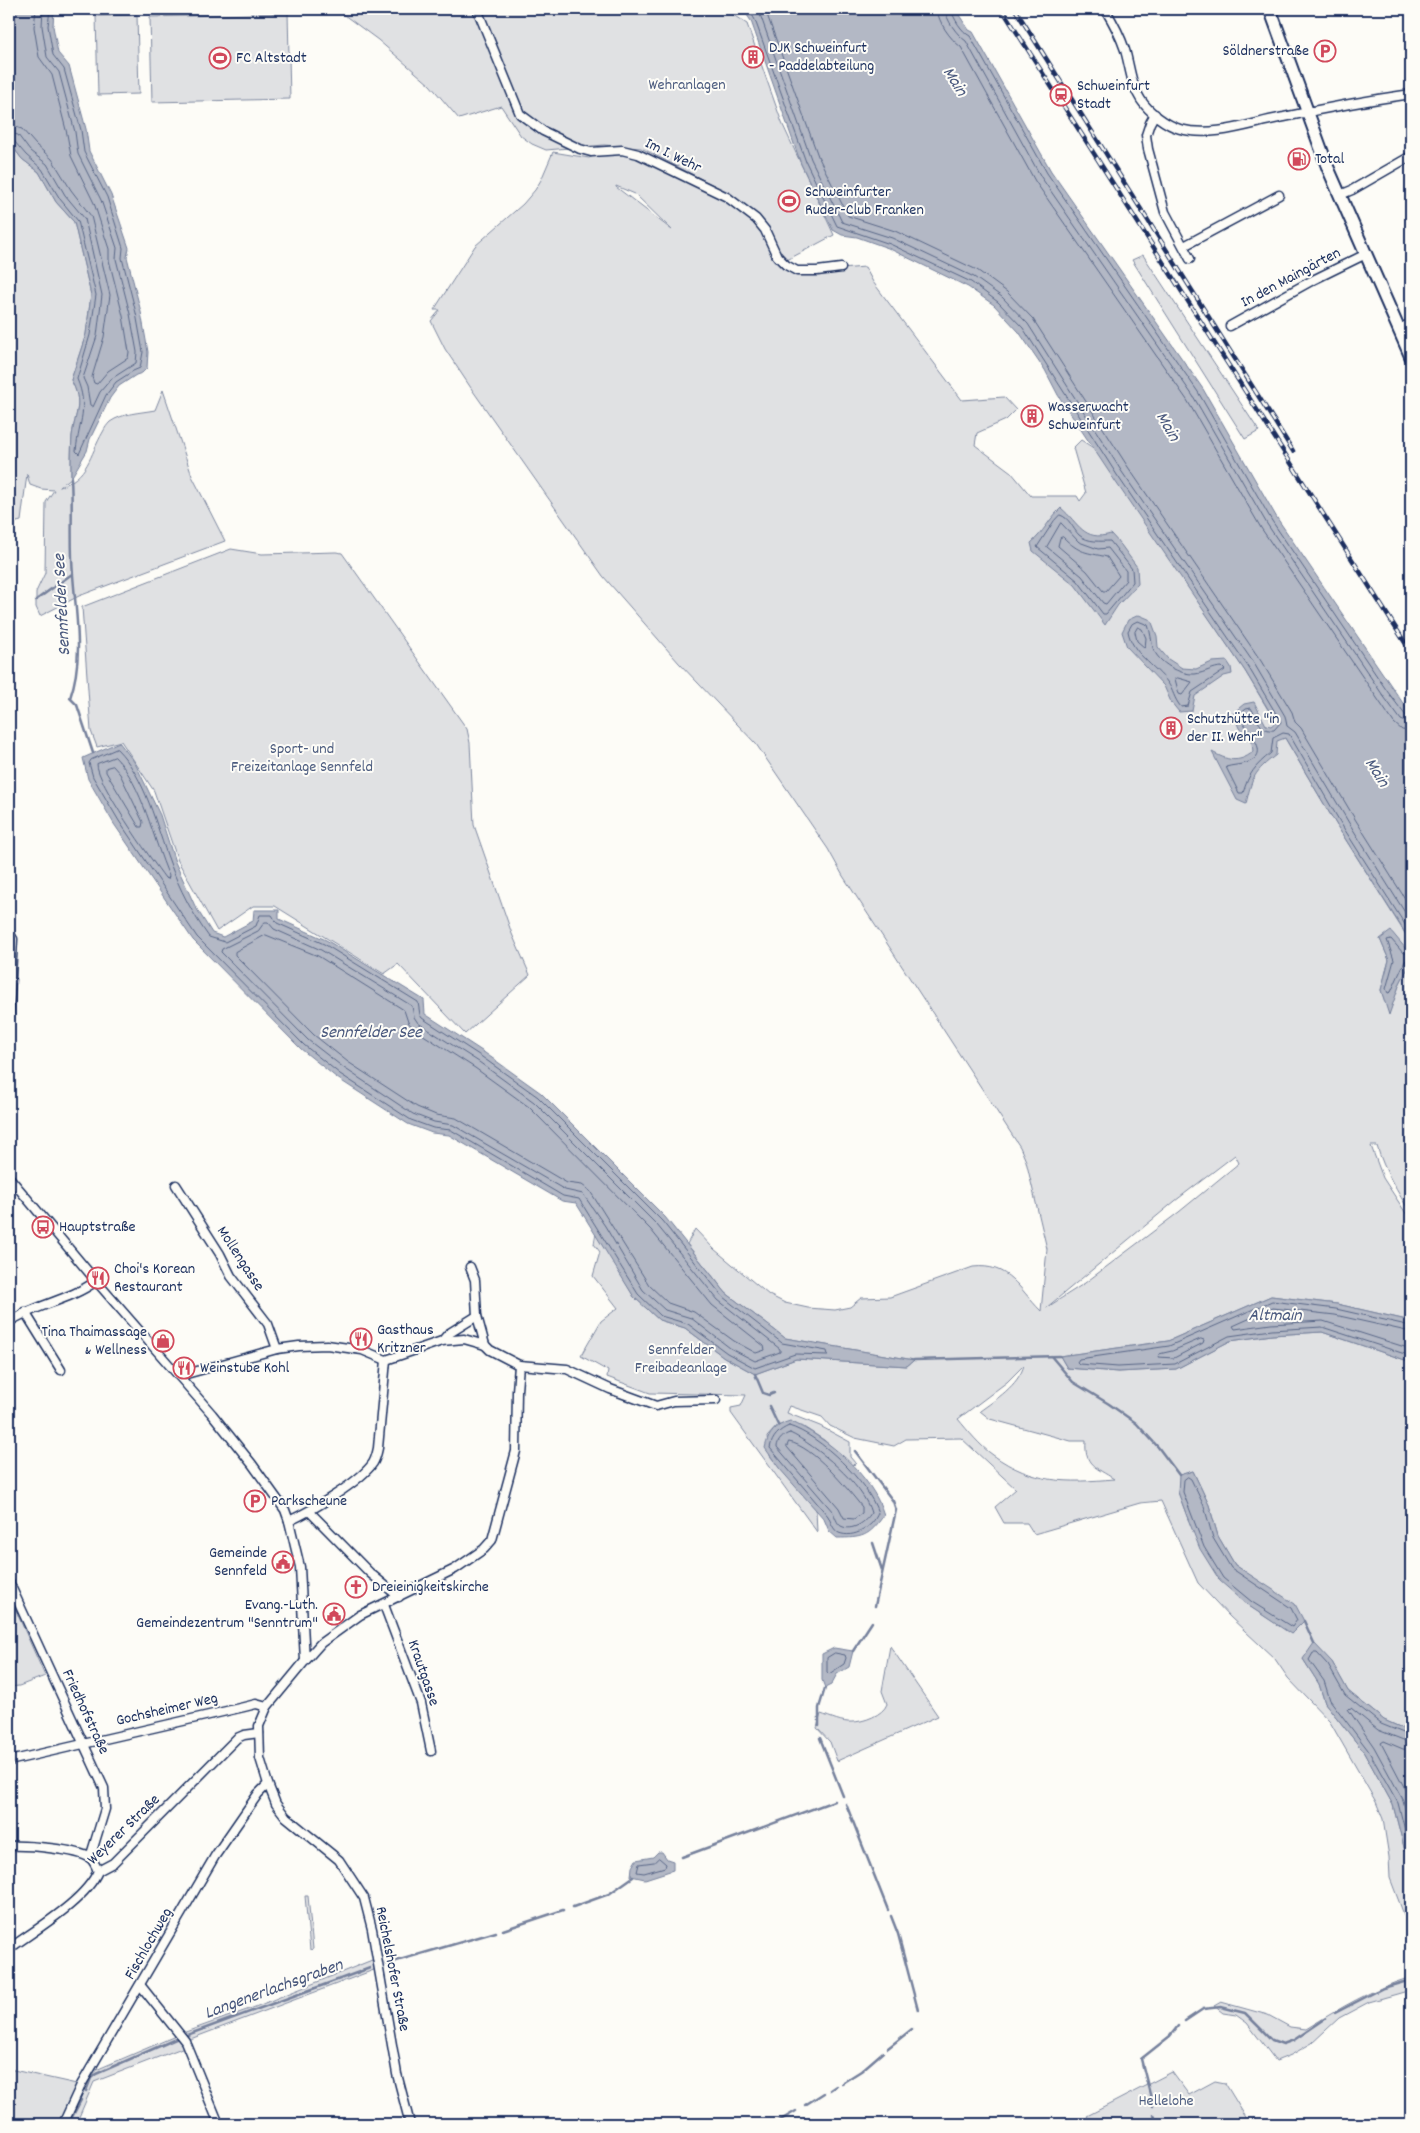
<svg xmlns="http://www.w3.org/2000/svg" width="1420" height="2133" viewBox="0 0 1420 2133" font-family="Dekko,sans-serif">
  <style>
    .green { fill: #e0e1e3; stroke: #7e88a0; fill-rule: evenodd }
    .water { fill: #b3b8c5; stroke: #76819c }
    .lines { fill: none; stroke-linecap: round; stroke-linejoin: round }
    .shore { stroke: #586687; stroke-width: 1 }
    .stream { stroke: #76819c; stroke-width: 2.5 }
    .street-casing { stroke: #1b2f5e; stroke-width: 11 }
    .secondary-casing { stroke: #1b2f5e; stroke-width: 15 }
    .street { stroke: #fdfcf7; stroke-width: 8 }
    .secondary { stroke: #fdfcf7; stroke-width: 11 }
    .rail-casing { stroke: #1b2f5e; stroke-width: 4.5 }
    .rail { stroke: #fdfcf7; stroke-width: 2.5; stroke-dasharray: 8; stroke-linecap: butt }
    .labels { text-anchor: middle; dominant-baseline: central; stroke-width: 4; stroke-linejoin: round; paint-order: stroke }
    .poi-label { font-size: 16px; fill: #1b2f5e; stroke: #fdfcf7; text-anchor: start }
    .park-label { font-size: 16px; fill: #4c5c7f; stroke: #fdfcf7 }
    .street-label { font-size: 16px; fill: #1b2f5e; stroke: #fdfcf7 }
    .water-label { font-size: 18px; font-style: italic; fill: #49587d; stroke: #fdfcf7 }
  </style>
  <rect width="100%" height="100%" fill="#fdfcf7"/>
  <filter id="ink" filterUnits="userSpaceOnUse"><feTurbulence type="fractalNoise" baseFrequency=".02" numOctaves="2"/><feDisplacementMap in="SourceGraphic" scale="10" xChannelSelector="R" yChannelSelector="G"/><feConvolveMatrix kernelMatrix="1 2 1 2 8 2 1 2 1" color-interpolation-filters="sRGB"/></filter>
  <g filter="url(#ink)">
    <g class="green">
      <path d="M 336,9 L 724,9 L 747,24 L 782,123 L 834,235 L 787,260 L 775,244 L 766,225 L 723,190 L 641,148 L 604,145 L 546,150 L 532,144 L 521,136 L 501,106 L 459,119 L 430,85 L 378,40 Z"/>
      <path d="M 288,13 L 290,99 L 152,102 L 150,17 Z"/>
      <path d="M 137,15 L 139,94 L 98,95 L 96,16 Z"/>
      <path d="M 9,142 L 22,159 L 39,172 L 56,202 L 74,222 L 91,295 L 86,334 L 71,380 C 84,404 75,412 72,436 C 71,450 71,464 71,478 L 59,487 C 89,477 89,456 103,432 C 105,428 107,425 110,422 C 123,413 139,413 155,410 L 163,390 L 192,476 L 225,541 L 79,596 L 40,616 L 36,607 L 36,592 L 45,573 L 46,502 L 54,490 L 41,489 L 30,485 L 27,474 L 21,521 L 9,524 Z"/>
      <path d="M 622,150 L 727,197 L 756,219 L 786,265 L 817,271 L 865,267 L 873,282 L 962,400 L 1004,397 L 1016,410 L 1006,420 L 977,433 L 975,445 L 1011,472 L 1031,496 L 1077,496 L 1080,501 L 1086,493 L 1073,448 L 1081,440 L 1095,449 L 1245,671 L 1339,829 L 1411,943 L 1406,949 L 1380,939 L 1389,960 L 1381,990 L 1389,1013 L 1400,983 L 1411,962 L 1411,1214 C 1398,1192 1384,1171 1377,1146 L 1371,1146 L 1383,1178 L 1411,1221 L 1411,1321 L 1337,1304 L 1271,1296 L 1168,1341 L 1060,1356 L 1067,1368 L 1118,1372 L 1176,1369 L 1230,1341 L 1272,1335 L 1322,1332 L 1411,1362 L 1411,1732 L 1384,1720 L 1348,1691 L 1332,1662 L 1303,1659 L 1319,1684 L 1325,1703 L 1364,1752 L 1393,1805 L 1405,1851 L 1411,1849 L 1411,1933 L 1390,1878 L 1389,1857 L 1383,1819 L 1376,1802 L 1330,1722 L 1288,1678 L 1275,1659 L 1230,1617 L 1198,1583 L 1161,1501 L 1140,1503 L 1034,1534 L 1027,1523 L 1004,1523 L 995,1507 L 1016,1489 L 961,1438 L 906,1439 L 894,1446 L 855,1438 L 830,1426 L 822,1417 L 790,1406 L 787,1413 L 820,1426 L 850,1442 L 850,1457 L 856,1464 L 851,1465 L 824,1440 L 802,1426 L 778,1425 L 767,1437 L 770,1456 L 816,1509 L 817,1532 L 731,1413 L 731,1408 L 741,1406 L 746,1395 L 650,1393 L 607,1377 L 608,1371 L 581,1356 L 601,1321 L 618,1308 L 593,1276 L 600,1252 L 594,1244 L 596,1232 L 634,1297 L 659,1320 L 685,1328 L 724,1357 L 755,1374 L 796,1359 L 907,1366 L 914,1360 L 785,1338 L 726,1293 L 687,1244 L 695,1229 L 714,1249 L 769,1295 L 785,1303 L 808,1308 L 835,1310 L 850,1307 L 861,1298 L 890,1297 L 973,1267 C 1009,1263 1018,1288 1041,1311 L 1047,1249 L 1026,1161 L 1020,1147 L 843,876 L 828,849 L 756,744 L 679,663 L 603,576 L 473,391 L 445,349 L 431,321 L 440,310 L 434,310 L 475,246 L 523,204 L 535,190 L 541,180 L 553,152 L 589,158 L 604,151 ZM 616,186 L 635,194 L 672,230 L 616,187 ZM 1235,1155 L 1239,1163 L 1179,1212 L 1085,1283 L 1046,1308 L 1175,1201 ZM 1024,1365 C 1019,1385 995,1400 980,1411 L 990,1419 L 1071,1441 L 1086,1441 C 1084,1466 1096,1467 1114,1479 C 1068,1483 1033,1484 993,1455 C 980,1446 968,1431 958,1419 L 1007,1382 ZM 1193,1471 L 1209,1505 L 1218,1536 L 1235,1565 L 1260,1582 L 1292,1634 L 1249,1606 L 1188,1519 L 1178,1492 L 1180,1475 Z"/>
      <path d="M 1143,255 L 1259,431 L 1245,439 L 1132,260 Z"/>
      <path d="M 231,549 L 262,554 L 336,552 L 342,553 L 467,729 L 470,743 L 474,825 L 512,934 L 530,975 L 465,1034 L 398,964 L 384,974 L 275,906 L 253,906 L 217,931 L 178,861 L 154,791 L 121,741 L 97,747 L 91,731 L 82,607 Z"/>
      <path d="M 9,1595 L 45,1676 L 19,1686 L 9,1687 Z"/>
      <path d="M 890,1646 L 938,1716 L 837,1761 L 830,1742 L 817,1728 L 821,1714 C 830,1717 843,1723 852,1722 C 864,1722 883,1715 887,1704 L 882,1691 Z"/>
      <path d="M 305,1896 L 308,1896 L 313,1949 L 310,1950 Z"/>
      <path d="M 377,1958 L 379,1968 L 185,2041 L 187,2046 L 94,2082 L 76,2124 L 9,2124 L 9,2069 L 81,2085 L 89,2073 L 180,2034 L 255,2007 Z"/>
      <path d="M 1411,1977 L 1411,1990 L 1369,2002 L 1339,2018 L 1312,2043 L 1291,2055 L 1276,2061 L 1247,2023 L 1236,2015 L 1223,2013 L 1214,2006 L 1221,2002 L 1268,2015 L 1290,2027 L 1306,2029 C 1342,2007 1370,1990 1411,1977 Z"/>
      <path d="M 1172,2072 L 1189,2095 L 1215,2081 L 1225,2083 L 1250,2124 L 1092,2124 L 1087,2116 Z"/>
    </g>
    <g class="water">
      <path d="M 9,9 L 54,9 L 53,26 L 58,53 L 69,66 L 86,129 L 89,151 L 111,195 L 129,248 L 127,257 L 141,312 L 148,352 L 147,368 L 142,373 L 136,375 L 119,386 L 110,398 L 90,439 L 87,451 L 71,478 C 71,464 71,450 72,436 C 75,412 84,404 71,380 L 86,334 L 91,295 L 74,222 L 56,202 L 39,172 L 22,159 L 9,142 Z"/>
      <path d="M 743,9 L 955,9 L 969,30 L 973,32 L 1051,171 L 1203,389 L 1277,518 L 1411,715 L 1411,962 L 1400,983 L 1389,1015 L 1381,990 L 1389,960 L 1380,939 L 1391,931 L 1406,949 L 1411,942 L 1339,829 L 1285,738 L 1277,741 L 1276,755 C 1254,772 1252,777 1246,804 L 1237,800 L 1212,752 C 1227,760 1238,764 1253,752 L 1252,742 L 1239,728 L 1233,713 L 1244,704 L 1254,702 L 1266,725 L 1271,726 L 1276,722 L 1245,671 L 1113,478 L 1058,395 L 1045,370 L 1019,332 L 994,305 L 968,287 L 888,248 L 857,237 L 842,235 L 833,230 L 801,164 L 751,21 Z"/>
      <path d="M 1061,508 C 1079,523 1083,542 1111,534 L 1121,545 L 1137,567 L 1138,584 L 1118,605 L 1105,625 L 1075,585 L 1033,551 L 1031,543 C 1043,533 1049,519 1061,508 Z"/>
      <path d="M 1139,615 L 1151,620 L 1157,636 L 1158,647 L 1168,659 L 1182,668 L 1196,669 L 1212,662 L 1227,661 L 1231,667 L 1232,674 L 1224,676 L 1195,696 L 1192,711 L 1179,712 L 1171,702 L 1164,686 L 1127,647 L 1122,632 L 1128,620 Z"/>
      <path d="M 119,742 L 135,763 L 160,815 L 175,862 L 195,906 L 212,933 L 223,937 L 253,921 L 254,910 L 279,910 L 279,919 L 326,940 L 424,1000 L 425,1014 L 485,1053 L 541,1093 L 665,1217 L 726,1293 L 785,1338 L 914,1360 L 907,1366 L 796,1359 L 755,1374 L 724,1357 L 685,1328 L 659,1320 L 634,1297 L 576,1203 L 562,1201 L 449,1135 L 432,1133 L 408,1124 L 337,1078 L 301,1049 L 193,940 L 114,824 L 88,779 L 83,758 Z"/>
      <path d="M 1271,1296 L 1337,1304 L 1411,1321 L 1411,1362 L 1322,1332 L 1272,1335 L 1230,1341 L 1176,1369 L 1118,1372 L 1067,1368 L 1060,1356 L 1168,1341 Z"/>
      <path d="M 790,1421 C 828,1438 872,1475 884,1515 C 869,1537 862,1538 837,1538 L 829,1531 L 824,1519 L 779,1468 L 765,1448 C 768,1433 776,1425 790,1421 Z"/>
      <path d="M 1193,1471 L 1209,1505 L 1218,1536 L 1235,1565 L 1295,1604 L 1304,1621 L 1291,1634 L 1249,1606 L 1220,1581 L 1200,1549 L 1188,1519 L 1178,1492 L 1179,1475 Z"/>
      <path d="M 1314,1643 L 1332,1662 L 1348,1691 L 1384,1720 L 1411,1732 L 1411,1849 L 1405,1851 L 1393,1805 L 1364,1752 L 1325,1703 L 1319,1684 L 1303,1659 Z"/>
      <path d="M 834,1648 L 853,1651 L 849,1667 L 837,1674 L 831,1685 L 825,1688 L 822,1680 L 822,1654 Z"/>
      <path d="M 658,1852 L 662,1852 L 667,1859 L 673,1861 L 673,1870 L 645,1879 L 631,1876 L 632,1867 L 636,1860 L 653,1857 Z"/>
    </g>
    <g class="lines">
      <g class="shore">
        <path d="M 749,9 L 755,20 L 806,162 L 837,226 L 890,244 L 971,282 L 998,302 L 1023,328 L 1117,475 L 1249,668 L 1281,722 L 1274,730 C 1260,732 1257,718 1251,708 L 1246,709 L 1240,714 C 1242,729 1276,753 1246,763 C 1240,765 1232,765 1226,767 L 1239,793 L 1243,793 C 1249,773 1255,766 1271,753 L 1273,738 L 1283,733 L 1289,734 L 1343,827 L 1411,934"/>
        <path d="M 756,9 L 761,17 L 811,159 L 842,222 L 892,238 L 974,277 L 1002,297 L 1028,324 L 1122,472 L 1255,665 L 1285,716 L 1287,726 L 1295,732 L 1349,823 L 1411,922"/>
        <path d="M 765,9 L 818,156 L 848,216 L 895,231 L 977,270 L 1007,292 L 1033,319 L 1128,467 L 1261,661 L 1292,712 L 1295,722 L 1301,728 L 1355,819 L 1411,908"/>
        <path d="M 937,9 C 938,22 950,39 961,47 L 1035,181 L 1187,400 L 1261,528 L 1394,723 L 1402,730 L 1411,731"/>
        <path d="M 945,9 C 946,20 957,35 966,41 L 1041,177 L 1193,396 L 1267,524 L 1382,694 L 1401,720 L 1411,724"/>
        <path d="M 951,9 C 953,18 962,32 970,36 L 1047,173 L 1198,392 L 1272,521 L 1387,691 L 1406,716 L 1411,717"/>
        <path d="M 9,125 L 22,129 L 36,145 L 52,159 L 71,190 L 91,216 L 110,295 L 104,337 L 92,377 L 94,383 L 97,384 L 108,371 L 128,358 L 129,352 L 123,316 L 109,260 L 109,249 L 94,203 L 71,156 L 67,134 L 52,75 L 39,57 L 34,27 L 36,9"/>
        <path d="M 9,133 L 18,135 L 30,151 L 47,164 L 65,195 L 85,219 L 102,295 L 97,336 L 83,378 L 87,387 L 90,405 L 93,407 L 100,392 L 111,379 L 136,363 L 137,352 L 130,314 L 116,259 L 117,248 L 101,200 L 78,154 L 75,132 L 59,72 L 47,57 L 42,26 L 43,9"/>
        <path d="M 9,139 L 14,141 L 26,155 L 42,169 L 60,199 L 78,221 L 96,295 L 90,335 L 77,379 C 89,408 79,421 76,451 L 79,454 L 106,395 L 116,382 L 133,371 L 140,368 L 143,352 L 136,313 L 122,258 L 123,248 L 107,197 L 84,152 L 81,130 L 64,69 L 53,55 L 48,26 L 50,9"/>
        <path d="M 1060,515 C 1070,518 1072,528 1079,535 C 1088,543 1101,541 1110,541 L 1132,569 L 1133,582 L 1106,614 L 1103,614 L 1078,581 L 1037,547 L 1054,521 Z"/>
        <path d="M 1061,523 L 1079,542 L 1098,549 L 1108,548 L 1126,571 L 1126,580 L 1106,604 L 1103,603 L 1082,576 L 1047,547 Z"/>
        <path d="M 1063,537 C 1080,554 1086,552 1107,557 L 1119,576 L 1106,591 L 1103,591 L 1087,571 L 1058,546 L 1060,538 Z"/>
        <path d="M 1138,621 L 1148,625 C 1151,633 1151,640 1153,648 C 1158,663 1180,675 1195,674 C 1205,673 1213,667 1222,667 L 1225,670 L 1192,692 L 1188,706 L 1181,707 C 1174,699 1173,690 1168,683 C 1155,665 1132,654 1128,631 L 1132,624 Z"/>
        <path d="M 1138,627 L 1142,629 L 1146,638 L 1145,648 L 1137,641 L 1135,632 Z"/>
        <path d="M 1178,678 L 1192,682 L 1182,695 L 1179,694 L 1175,679 Z"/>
        <path d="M 117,749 C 146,778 156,826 170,863 C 179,888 193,915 209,937 L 225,942 L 256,926 L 260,915 L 272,915 L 277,923 L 324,944 L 418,1002 L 420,1015 L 422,1018 L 482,1057 L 538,1097 L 662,1221 L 723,1297 L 782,1343 L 827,1351 L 828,1355 L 795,1354 L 755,1368 L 727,1353 L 688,1324 L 661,1316 L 638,1294 L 579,1199 L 563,1196 L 451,1130 L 433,1128 L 411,1120 L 340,1074 L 304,1045 L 197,937 L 119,821 L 93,777 L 89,763 L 91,760 Z"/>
        <path d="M 115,757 C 143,785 153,840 169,876 L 168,879 L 165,878 C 151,859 96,782 97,764 Z"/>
        <path d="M 113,766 L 120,774 L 143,822 L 142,827 L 139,827 L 106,772 L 106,768 Z"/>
        <path d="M 265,922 L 268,922 L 274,929 L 321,950 L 412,1006 L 414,1017 L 418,1023 L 479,1062 L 534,1102 L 657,1225 L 718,1300 L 780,1349 L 780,1352 L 755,1361 L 730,1348 L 691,1318 L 665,1310 L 643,1290 L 605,1226 L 583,1194 L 565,1190 L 453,1125 L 434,1122 L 413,1114 L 344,1068 L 308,1040 L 221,952 L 222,949 L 258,931 Z"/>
        <path d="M 266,935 L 318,956 L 404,1010 L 408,1022 L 414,1029 L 475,1068 L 529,1107 L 651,1230 L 712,1305 L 764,1346 L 765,1350 L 756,1353 L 734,1341 L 694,1312 L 668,1303 L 649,1285 L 590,1191 L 582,1185 L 567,1183 L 456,1118 L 436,1115 L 417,1107 L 348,1062 L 314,1035 L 235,955 L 235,952 Z"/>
        <path d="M 1411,950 L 1408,953 L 1403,953 L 1391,939 L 1387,940 L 1394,960 L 1386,989 L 1388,993 L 1391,992 L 1405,961 L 1411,958"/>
        <path d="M 1411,1326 L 1336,1309 L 1272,1301 L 1169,1346 L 1079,1359 L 1077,1362 L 1079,1364 L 1118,1367 L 1175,1364 L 1229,1336 L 1272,1330 L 1322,1327 L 1411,1356"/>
        <path d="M 1411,1332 L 1335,1315 L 1273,1308 L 1233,1326 L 1235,1329 L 1271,1324 L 1323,1321 L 1411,1349"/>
        <path d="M 1201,1339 L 1204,1340 L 1203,1343 L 1174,1358 L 1158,1357 L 1159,1354 L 1172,1351 Z"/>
        <path d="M 789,1426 C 820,1435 869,1483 878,1513 C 873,1527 854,1539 839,1533 C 833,1530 831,1522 828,1516 L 770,1448 C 772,1437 779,1430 789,1426 Z"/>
        <path d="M 790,1433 C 816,1445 864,1485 871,1513 C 866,1522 852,1532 841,1526 C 837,1524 835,1516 833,1512 L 777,1447 C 777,1441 784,1434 790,1433 Z"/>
        <path d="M 789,1442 C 813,1446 847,1488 862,1507 L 862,1513 L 854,1519 L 844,1518 L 839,1508 L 787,1447 Z"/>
        <path d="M 1188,1477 L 1191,1479 L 1204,1506 L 1213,1538 L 1231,1568 L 1291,1608 L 1297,1620 L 1292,1627 L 1252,1602 L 1223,1578 L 1204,1547 L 1183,1492 L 1184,1480 Z"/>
        <path d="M 835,1653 L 845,1655 L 846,1658 L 844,1664 L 829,1674 L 827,1672 L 827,1658 Z"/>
        <path d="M 1411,1736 L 1381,1724 L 1345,1695 L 1328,1665 L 1317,1653 L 1313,1653 L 1309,1660 L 1324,1681 L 1330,1700 L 1368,1750 L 1398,1803 L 1408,1842 L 1411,1844"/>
        <path d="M 1411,1743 L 1378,1730 L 1351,1708 L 1348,1709 L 1374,1747 L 1403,1800 L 1411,1831"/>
        <path d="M 1411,1750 L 1403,1749 L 1384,1741 L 1381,1743 L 1411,1800"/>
        <path d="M 659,1858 L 666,1864 L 665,1867 L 644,1873 L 637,1872 L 639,1864 L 654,1862 Z"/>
      </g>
      <g class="stream">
        <path d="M 71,478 C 73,511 70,543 73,575 C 76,616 84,658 70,698 L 77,705 L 93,753"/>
        <path d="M 36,600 L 72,574"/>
        <path d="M 1051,1356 L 1073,1382 L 1109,1404 L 1136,1423 L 1158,1447 L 1179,1475"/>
        <path d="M 914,1360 L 1060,1356"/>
        <path d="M 755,1374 L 763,1393 L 769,1395 L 774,1393"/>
        <path d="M 769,1406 L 778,1425"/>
        <path d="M 855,1451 L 893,1501 L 896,1510 L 875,1606"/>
        <path d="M 873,1543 L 882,1570"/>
        <path d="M 1304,1621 L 1314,1643"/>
        <path d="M 853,1651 L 872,1622"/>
        <path d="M 819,1726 L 819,1708 L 825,1688"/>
        <path d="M 820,1738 L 843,1796"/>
        <path d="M 846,1804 L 888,1910"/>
        <path d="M 682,1857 L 834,1801"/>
        <path d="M 573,1907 L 609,1894 L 633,1877"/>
        <path d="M 891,1916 L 898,1934 L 918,2010"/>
        <path d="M 503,1930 L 563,1910"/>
        <path d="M 386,1964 L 496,1932"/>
        <path d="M 1335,2013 L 1383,1988 L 1411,1980"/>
        <path d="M 1185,2021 L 1203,2009 L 1221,2007 L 1245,2013 L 1272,2040 L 1283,2044 L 1294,2040 L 1325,2019"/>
        <path d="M 187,2035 L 370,1968"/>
        <path d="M 888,2048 L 912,2029"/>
        <path d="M 842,2083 L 861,2071 L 883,2052"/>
        <path d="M 830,2090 L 836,2086"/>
        <path d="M 86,2091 L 91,2078 L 96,2074 L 178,2038"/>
        <path d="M 805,2105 L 824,2093"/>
        <path d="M 1153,2106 L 1141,2059 L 1170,2036 L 1178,2026"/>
        <path d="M 1154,2115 L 1157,2124"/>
        <path d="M 70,2121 L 81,2100"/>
        <path d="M 774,2124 L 796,2111"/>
      </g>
      <g class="street-casing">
        <g id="street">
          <path d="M 477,9 L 520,114 L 543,131 L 580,149 L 591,152 L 622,150 L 638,154 L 727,197 L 756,219 L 765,230 L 777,256 L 786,265 L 797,271 L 817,271 L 841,268"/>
          <path d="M 1105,9 C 1113,22 1120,35 1125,50 C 1130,67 1131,85 1141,100 C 1149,112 1166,125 1180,129 C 1214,138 1251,123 1284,117 C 1326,108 1369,100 1411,94"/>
          <path d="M 1155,114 L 1150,123 L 1146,135 L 1148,149 L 1165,212 L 1190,259"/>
          <path d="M 1340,195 L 1352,190 L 1411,156"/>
          <path d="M 1184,246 L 1279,195"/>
          <path d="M 1230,326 L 1313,280 L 1366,254"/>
          <path d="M 1399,329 L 1411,323"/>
          <path d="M 9,933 L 13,939 L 9,1014"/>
          <path d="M 9,1177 L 96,1281 L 212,1414 L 252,1464 L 285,1510 L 289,1521 L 300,1567 L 305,1661"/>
          <path d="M 176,1185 L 220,1254 L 231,1276 L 268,1324 L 277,1349"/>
          <path d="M 470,1267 L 475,1280 L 477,1316 L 485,1345"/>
          <path d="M 25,1312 L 61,1370"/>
          <path d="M 9,1322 C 36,1304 69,1301 96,1281"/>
          <path d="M 442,1341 L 448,1334 L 477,1316"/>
          <path d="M 179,1376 L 277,1349 L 299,1346 L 327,1345 L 362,1350 L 386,1360 L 442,1341 L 464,1339 L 485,1345 L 490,1350 L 519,1365 L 567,1369 L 610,1389 L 656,1406 L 674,1401 L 716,1400"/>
          <path d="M 310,1512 L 370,1573 L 399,1597"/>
          <path d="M 289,1521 C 311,1511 360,1482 373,1463 C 376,1458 377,1453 378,1448 L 386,1360"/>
          <path d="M 9,1582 L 104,1788 L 105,1809 L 90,1858"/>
          <path d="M 384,1605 L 421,1703 L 431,1751"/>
          <path d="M 9,1761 L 244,1707 L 256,1704 L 267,1707"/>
          <path d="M 9,1846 C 25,1845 78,1849 90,1858 C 94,1861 96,1866 98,1871"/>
          <path d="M 9,1949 C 36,1929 85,1901 98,1871 L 113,1863 L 237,1738 L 244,1735 L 259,1733"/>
          <path d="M 141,1986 L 185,2041 L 219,2124"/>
          <path d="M 63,2124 L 81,2085 L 215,1856 L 258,1794 L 268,1784"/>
          <path d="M 410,2124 L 397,2074 L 372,1929 L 364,1898 L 339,1860 L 286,1817 L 276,1804 L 268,1784 L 260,1758 L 259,1726 L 267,1707 L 305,1661 L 321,1643 L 360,1615 L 455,1569 L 484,1549 L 492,1540 L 516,1451 L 517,1391 L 519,1365"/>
        </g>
      </g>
      <g class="secondary-casing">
        <path id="secondary" d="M 1270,9 L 1328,168 L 1411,357"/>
      </g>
      <use href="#street" class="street"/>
      <use href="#secondary" class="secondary"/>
      <g class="rail-casing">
        <g id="rail">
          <path d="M 1002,9 L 1411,652"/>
          <path d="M 1015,9 L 1293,451"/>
        </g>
      </g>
      <use href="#rail" class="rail"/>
    </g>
  </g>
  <defs>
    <g id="parking-ring" transform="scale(1.125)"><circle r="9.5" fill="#fdfcf7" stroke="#d1495b" stroke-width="1.5"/><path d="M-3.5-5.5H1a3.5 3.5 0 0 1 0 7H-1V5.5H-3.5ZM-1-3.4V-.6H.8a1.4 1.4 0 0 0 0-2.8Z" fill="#d1495b"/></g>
    <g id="building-ring" transform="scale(1.125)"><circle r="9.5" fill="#fdfcf7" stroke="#d1495b" stroke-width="1.5"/><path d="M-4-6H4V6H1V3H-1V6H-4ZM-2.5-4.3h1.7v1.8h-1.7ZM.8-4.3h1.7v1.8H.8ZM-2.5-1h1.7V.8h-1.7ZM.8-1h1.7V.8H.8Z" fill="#d1495b"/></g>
    <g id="stadium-ring" transform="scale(1.125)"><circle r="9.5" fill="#fdfcf7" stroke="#d1495b" stroke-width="1.5"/><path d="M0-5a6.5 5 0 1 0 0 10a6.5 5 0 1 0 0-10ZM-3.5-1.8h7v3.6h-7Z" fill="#d1495b"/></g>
    <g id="station-ring" transform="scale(1.125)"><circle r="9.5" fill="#fdfcf7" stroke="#d1495b" stroke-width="1.5"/><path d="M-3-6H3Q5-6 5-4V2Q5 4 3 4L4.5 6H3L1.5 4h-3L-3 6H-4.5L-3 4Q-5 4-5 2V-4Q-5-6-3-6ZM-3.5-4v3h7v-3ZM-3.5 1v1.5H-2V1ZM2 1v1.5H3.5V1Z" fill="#d1495b"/></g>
    <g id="fuel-ring" transform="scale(1.125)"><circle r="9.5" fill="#fdfcf7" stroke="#d1495b" stroke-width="1.5"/><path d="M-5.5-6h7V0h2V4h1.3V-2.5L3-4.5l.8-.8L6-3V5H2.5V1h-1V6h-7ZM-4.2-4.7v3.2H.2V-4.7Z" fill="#d1495b"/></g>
    <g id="bus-ring" transform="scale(1.125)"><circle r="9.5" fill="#fdfcf7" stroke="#d1495b" stroke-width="1.5"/><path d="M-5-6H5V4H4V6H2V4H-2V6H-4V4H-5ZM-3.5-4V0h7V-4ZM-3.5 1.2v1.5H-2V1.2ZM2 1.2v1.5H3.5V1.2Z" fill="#d1495b"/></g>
    <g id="restaurant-ring" transform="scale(1.125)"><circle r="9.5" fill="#fdfcf7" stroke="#d1495b" stroke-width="1.5"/><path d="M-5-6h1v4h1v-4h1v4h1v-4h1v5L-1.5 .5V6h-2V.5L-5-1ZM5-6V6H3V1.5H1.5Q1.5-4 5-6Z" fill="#d1495b"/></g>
    <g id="shop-ring" transform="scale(1.125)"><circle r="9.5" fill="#fdfcf7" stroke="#d1495b" stroke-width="1.5"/><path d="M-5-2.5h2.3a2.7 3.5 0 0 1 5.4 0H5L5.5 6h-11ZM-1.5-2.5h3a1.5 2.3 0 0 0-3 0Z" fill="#d1495b"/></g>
    <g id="civic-ring" transform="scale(1.125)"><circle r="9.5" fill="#fdfcf7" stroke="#d1495b" stroke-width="1.5"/><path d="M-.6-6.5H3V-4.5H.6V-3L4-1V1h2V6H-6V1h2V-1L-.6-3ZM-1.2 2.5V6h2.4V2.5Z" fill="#d1495b"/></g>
    <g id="church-ring" transform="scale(1.125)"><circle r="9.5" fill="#fdfcf7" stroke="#d1495b" stroke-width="1.5"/><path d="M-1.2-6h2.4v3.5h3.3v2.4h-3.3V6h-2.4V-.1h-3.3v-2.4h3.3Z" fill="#d1495b"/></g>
  </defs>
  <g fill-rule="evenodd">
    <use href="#parking-ring" x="1325" y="51"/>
    <use href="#building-ring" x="753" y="57"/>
    <use href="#stadium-ring" x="220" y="58"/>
    <use href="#station-ring" x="1061" y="95"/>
    <use href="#fuel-ring" x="1299" y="159"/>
    <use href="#stadium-ring" x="789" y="201"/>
    <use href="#building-ring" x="1032" y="416"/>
    <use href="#building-ring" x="1171" y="728"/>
    <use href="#bus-ring" x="43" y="1227"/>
    <use href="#restaurant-ring" x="98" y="1278"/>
    <use href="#restaurant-ring" x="361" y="1339"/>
    <use href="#shop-ring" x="163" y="1341"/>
    <use href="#restaurant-ring" x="184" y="1368"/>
    <use href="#parking-ring" x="255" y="1501"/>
    <use href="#civic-ring" x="283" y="1562"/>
    <use href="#church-ring" x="356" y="1587"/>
    <use href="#civic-ring" x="334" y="1614"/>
  </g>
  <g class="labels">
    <g class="poi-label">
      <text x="769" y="48">DJK Schweinfurt<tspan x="769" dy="18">- Paddelabteilung</tspan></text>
      <text x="1309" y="51" text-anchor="end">Söldnerstraße</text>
      <text x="236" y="58">FC Altstadt</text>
      <text x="1077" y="86">Schweinfurt<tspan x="1077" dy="18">Stadt</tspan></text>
      <text x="1315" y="159">Total</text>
      <text x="805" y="192">Schweinfurter<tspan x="805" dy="18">Ruder-Club Franken</tspan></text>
      <text x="1048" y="407">Wasserwacht<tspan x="1048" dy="18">Schweinfurt</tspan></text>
      <text x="1187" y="719">Schutzhütte "in<tspan x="1187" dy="18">der II. Wehr"</tspan></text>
      <text x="59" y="1227">Hauptstraße</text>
      <text x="114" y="1269">Choi's Korean<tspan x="114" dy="18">Restaurant</tspan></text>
      <text x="377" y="1330">Gasthaus<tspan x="377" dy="18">Kritzner</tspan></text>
      <text x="147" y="1332" text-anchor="end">Tina Thaimassage<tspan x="147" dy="18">&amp; Wellness</tspan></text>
      <text x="200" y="1368">Weinstube Kohl</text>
      <text x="271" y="1501">Parkscheune</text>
      <text x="267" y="1553" text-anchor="end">Gemeinde<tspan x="267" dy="18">Sennfeld</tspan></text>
      <text x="372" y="1587">Dreieinigkeitskirche</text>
      <text x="318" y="1605" text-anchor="end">Evang.-Luth.<tspan x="318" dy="18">Gemeindezentrum "Senntrum"</tspan></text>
    </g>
    <g class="park-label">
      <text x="687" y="85">Wehranlagen</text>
      <text x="302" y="749">Sport- und<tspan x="302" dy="18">Freizeitanlage Sennfeld</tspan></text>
      <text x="681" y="1350">Sennfelder<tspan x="681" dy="18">Freibadeanlage</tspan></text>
      <text x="1166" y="2101">Hellelohe</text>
    </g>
    <g class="street-label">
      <text transform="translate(673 156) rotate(26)">Im I. Wehr</text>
      <text transform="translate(1291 278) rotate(-28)">In den Maingärten</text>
      <text transform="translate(240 1259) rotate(57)">Mollengasse</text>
      <text transform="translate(423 1673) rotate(71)">Krautgasse</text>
      <text transform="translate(167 1710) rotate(-13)">Gochsheimer Weg</text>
      <text transform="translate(85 1712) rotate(65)">Friedhofstraße</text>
      <text transform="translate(124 1830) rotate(-44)">Weyerer Straße</text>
      <text transform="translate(149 1944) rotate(-60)">Fischlochweg</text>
      <text transform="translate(392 1969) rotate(79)">Reichelshofer Straße</text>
    </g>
    <g class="water-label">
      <text transform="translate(954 82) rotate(58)">Main</text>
      <text transform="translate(1167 427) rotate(60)">Main</text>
      <text transform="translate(63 605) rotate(-93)">Sennfelder See</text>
      <text transform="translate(1376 773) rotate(58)">Main</text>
      <text x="371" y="1033">Sennfelder See</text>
      <text x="1275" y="1316">Altmain</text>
      <text transform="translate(274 1990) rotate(-20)">Langenerlachsgraben</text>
    </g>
  </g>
  <rect width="1420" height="2133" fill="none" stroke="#fdfcf7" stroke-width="30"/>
  <rect x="15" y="15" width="1390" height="2103" fill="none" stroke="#1b2f5e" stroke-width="2" filter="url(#ink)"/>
</svg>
